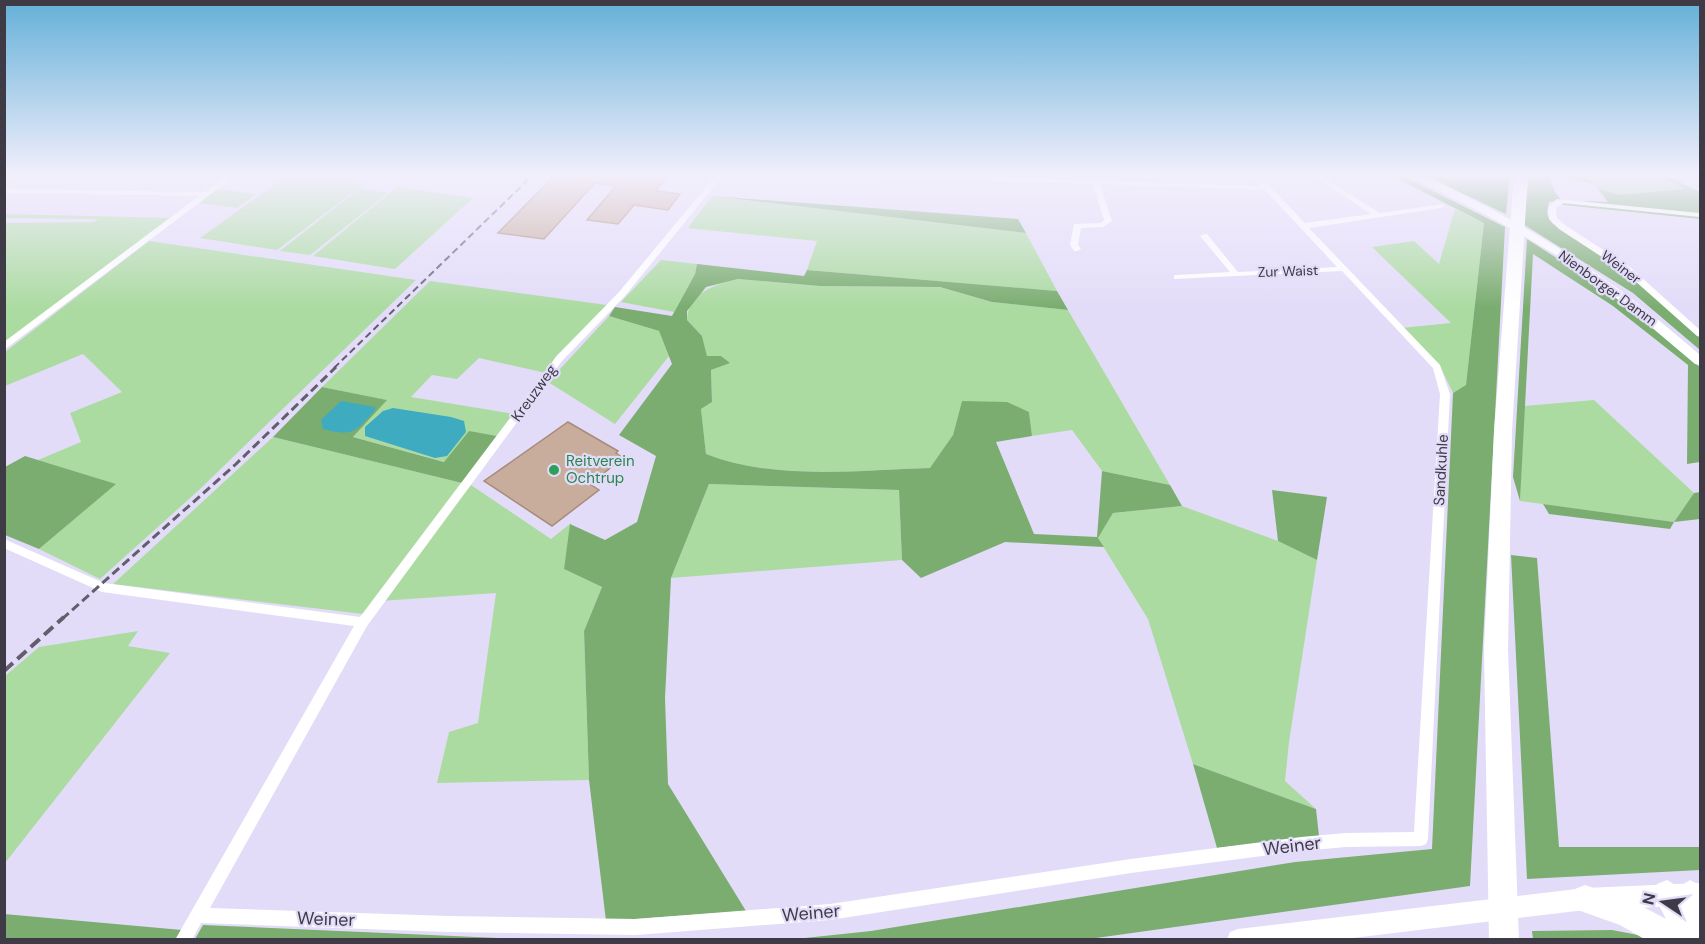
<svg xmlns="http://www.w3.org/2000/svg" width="1705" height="944" viewBox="0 0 1705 944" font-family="'DM Sans',sans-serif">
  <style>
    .green { fill: #acdba2 }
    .forest { fill: #7bad71 }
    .water { fill: #3eabc1 }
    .building { fill: #c8ac9c; stroke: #a78c7c; stroke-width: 1.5 }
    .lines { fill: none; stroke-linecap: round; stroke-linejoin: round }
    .street { fill: #fff; fill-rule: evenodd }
    .secondary { fill: #fff; fill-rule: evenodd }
    .highway { fill: #fff; fill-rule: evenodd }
    .rail-far2 { stroke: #625e6d; stroke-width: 2; stroke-dasharray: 7 4; stroke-linecap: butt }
    .rail-far1 { stroke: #625e6d; stroke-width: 3; stroke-dasharray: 9 4.5; stroke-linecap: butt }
    .rail { stroke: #625e6d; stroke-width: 4; stroke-dasharray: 12 6; stroke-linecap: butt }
    .leisure-dot { fill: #2e9e5b; stroke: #e3dcf9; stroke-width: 2 }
    .labels { text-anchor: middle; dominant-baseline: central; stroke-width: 4.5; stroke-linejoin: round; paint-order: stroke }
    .far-street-label { font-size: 14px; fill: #3e3b46; stroke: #e3dcf9 }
    .street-label { font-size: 15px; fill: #3e3b46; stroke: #e3dcf9 }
    .leisure-label { font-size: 15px; fill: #27864d; stroke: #e3dcf9; text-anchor: start }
    .near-street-label { font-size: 18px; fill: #3e3b46; stroke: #e3dcf9 }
  </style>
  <rect width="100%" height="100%" fill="#e3dcf9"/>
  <g class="green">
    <path d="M 288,175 L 309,175 L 365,183 L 277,250 L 200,238 Z"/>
    <path d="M 1581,175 L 1657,175 L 1686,189 C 1665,191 1616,201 1598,189 C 1591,185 1589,179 1581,175 Z"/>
    <path d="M 397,187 L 473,198 L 395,269 L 313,256 Z"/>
    <path d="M 360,188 L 388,193 L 310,255 L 280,251 Z"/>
    <path d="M 217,189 L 256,194 L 237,208 L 199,203 Z"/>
    <path d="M 712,196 L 1026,233 L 1057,291 L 807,270 L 817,241 L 688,228 Z"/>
    <path d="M 1455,209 L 1484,223 L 1466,386 L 1453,393 L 1441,368 L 1401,328 L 1451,323 L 1372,247 L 1414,241 L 1439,264 Z"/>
    <path d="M 5,214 L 170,218 L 5,342 L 4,223 L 94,222 L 98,219 L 5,218 Z"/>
    <path d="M 149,241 L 416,280 L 199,490 L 100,579 L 39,549 L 115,484 L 38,460 L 81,442 L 70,413 L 122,392 L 83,354 L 5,386 L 5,352 Z"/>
    <path d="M 661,260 L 697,264 L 695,274 L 674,312 L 621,302 Z"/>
    <path d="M 738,279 L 820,286 L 940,287 L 992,302 L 1068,310 L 1170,485 L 1102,471 L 1072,430 L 1032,436 L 1029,412 L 962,401 L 953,435 L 931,468 C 857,470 776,481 706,454 L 701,409 L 712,402 L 711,370 L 729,363 L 721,356 L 707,356 L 702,336 L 687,320 C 688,292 715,285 738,279 Z"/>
    <path d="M 430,281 L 607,305 L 556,356 L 546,373 L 479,358 L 457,379 L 432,375 L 411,397 L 514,414 L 497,436 L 469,432 L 445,462 L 353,437 L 386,400 L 322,387 Z"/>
    <path d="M 609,316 L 659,331 L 669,356 L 615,424 L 548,382 Z"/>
    <path d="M 1594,400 L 1694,493 L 1674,522 L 1520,501 L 1524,406 Z"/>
    <path d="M 273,437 L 462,483 L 363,614 L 113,584 Z"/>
    <path d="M 709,484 L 899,490 L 902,560 L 671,578 Z"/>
    <path d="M 471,485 L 551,539 L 571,523 L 564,569 L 602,587 L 584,631 L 589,780 L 437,783 L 449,732 L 478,723 L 496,593 L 381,601 Z"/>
    <path d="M 1182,506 L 1278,541 L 1317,560 L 1289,742 L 1285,781 L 1316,809 L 1193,764 L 1148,619 L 1098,538 L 1113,513 Z"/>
    <path d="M 138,631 L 128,646 L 170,653 L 5,863 L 5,676 L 39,647 Z"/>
  </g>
  <g class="forest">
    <path d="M 1390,175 L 1401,175 L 1505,227 L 1470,886 L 1089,939 L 786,940 L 871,931 L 1295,862 L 1432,849 L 1453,393 L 1466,385 L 1484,223 Z"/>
    <path d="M 1424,175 L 1510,175 L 1506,214 Z"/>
    <path d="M 1529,175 C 1547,175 1581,168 1593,183 L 1549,176 L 1555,192 L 1561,200 L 1549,202 L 1547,214 L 1552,223 L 1632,276 L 1700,337 L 1700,350 L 1633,293 L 1523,224 Z"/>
    <path d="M 1657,175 L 1665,175 L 1700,192 L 1700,214 L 1697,214 L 1700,219 L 1563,205 L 1563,202 L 1584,205 L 1585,201 L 1608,202 L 1598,189 L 1620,195 L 1685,189 Z"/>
    <path d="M 712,196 L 1018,219 L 1026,233 Z"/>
    <path d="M 1527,239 L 1605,289 L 1700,367 L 1700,462 L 1687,464 L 1688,365 L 1613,306 L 1533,254 L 1520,501 L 1513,477 Z"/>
    <path d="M 697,264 L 804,276 L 807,270 L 1057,291 L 1068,310 L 992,302 L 940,287 L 820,286 L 738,279 L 706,287 L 687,311 L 687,320 L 702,336 L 707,356 L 721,356 L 730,363 L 711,370 L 712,402 L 701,409 L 706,454 C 776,481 857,470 930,468 L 953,435 L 962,401 L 1007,402 L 1029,412 L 1032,436 L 996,442 L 1034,534 L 1097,537 L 1102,471 L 1170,485 L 1182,506 L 1113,513 L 1098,538 L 1104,547 L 1005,542 L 921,578 L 902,560 L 899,490 L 709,484 L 671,578 L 665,698 L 668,784 L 746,911 L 606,921 L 589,780 L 584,631 L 602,587 L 564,569 L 570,524 L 605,540 L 637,522 L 656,456 L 619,435 L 672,364 L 659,331 L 609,316 L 615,307 L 672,316 L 695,274 Z"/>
    <path d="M 322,387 L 387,400 L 353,437 L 444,462 L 469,431 L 497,436 L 462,483 L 273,437 Z"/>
    <path d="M 25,456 L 116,484 L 39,549 L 5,535 L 5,467 Z"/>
    <path d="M 1272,490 L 1327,497 L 1317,560 L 1278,541 Z"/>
    <path d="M 1700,492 L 1700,519 L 1674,522 L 1670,529 L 1549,514 L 1543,504 L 1674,522 L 1694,493 Z"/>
    <path d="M 1511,555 L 1537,558 L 1559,847 L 1700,847 L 1700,870 L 1527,879 Z"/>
    <path d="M 1193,764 L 1316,809 L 1319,836 L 1217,848 Z"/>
    <path d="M 4,914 L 182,930 L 176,939 L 5,939 Z"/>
    <path d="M 203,925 L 520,939 L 195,939 Z"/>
    <path d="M 1612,930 L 1659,939 L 1533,939 L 1532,931 Z"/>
  </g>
  <g class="water">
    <path d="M 341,401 L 375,407 L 375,410 C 356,432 353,437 323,429 L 321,420 Z"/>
    <path d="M 393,408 L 451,417 L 464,421 L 466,432 L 447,456 L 435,458 L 365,436 L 365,427 L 383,411 Z"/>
  </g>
  <g class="building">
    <path d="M 563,175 L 668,175 L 656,191 L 680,194 L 668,210 L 634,205 L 618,224 L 587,220 L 616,186 L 595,183 L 544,239 L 498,233 L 554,176 Z"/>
    <path d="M 568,422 L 618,451 L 616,453 L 623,458 L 590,484 L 599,490 L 552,526 L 484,481 Z"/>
  </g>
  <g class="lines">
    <g class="street">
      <path d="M 4,175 L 14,175 L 4,181 Z"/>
      <path d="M 228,175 L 236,175 L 4,350 L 4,342 L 199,196 L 4,193 L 4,189 L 205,192 Z"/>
      <path d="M 716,175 L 723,175 L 625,296 L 562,361 L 367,626 L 210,908 L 448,916 L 636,919 L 830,904 L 1131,859 L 1301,837 L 1346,833 L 1414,832 L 1440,394 L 1433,368 L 1342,271 L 1174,279 L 1174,275 L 1177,275 L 1230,272 L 1200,236 L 1204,234 L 1207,234 L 1238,272 L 1337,267 L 1265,190 L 1100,184 L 1112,221 L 1103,227 L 1081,228 L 1078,245 L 1081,249 L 1077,251 L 1074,251 L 1070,245 L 1074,224 L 1101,223 L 1104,220 L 1093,184 L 886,177 L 883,175 L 939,175 L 1261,186 L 1251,175 L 1259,175 L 1305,223 L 1371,214 L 1312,175 L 1319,175 L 1380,213 L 1444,204 L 1445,206 L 1441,208 L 1309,228 L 1440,365 L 1450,394 L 1428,839 L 1426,844 L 1421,846 L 1346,847 L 1301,851 L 1131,873 L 830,920 L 636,935 L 448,932 L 201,923 L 192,940 L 175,940 L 354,626 L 102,592 L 4,548 L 4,539 L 104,583 L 360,617 L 556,357 L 619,292 Z"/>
      <path d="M 1557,199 L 1700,213 L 1700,217 L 1562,203 L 1556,208 L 1557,218 L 1565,225 L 1631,268 L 1700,330 L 1700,337 L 1697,336 L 1625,272 L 1559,229 L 1549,219 L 1548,207 Z"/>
    </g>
    <g class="secondary">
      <path d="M 1408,175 C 1428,173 1449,188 1467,197 C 1553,239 1628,292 1700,355 L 1700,365 L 1695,364 L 1623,303 L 1558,256 L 1496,220 Z"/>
      <path d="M 1700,883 L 1700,905 L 1585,910 L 1336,940 L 1227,940 L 1230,932 L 1238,929 L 1585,888 Z"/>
    </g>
    <g class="highway">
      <path d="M 1514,175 L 1528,175 L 1512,431 L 1508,649 L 1519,940 L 1489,940 L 1484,649 L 1494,431 Z"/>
      <path d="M 1667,880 L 1679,887 L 1690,880 L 1700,885 L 1700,940 L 1646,940 L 1620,925 L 1575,909 L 1571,899 L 1575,889 L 1585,885 L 1636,903 L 1666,919 L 1653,894 L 1657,884 Z"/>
    </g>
    <path class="rail-far2" d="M 334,368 L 533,175"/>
    <path class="rail-far1" d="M 62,619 L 236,464 L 336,367"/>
    <path class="rail" d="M 4,671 L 64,617"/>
  </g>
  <linearGradient id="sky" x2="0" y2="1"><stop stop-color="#64b0d8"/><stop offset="0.57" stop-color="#f2effc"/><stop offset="1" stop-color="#f2effc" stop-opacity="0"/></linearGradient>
  <rect width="1705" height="307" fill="url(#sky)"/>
  <circle class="leisure-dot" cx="554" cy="470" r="6"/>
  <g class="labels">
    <g class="far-street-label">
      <text transform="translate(1621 267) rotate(37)">Weiner</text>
      <text transform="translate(1288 271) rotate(-2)">Zur Waist</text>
      <text transform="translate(1608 288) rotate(36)">Nienborger Damm</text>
    </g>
    <g class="street-label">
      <text transform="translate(534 393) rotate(-54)">Kreuzweg</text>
      <text transform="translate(1441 470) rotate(-87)">Sandkuhle</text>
    </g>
    <g class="leisure-label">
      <text x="566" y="461">Reitverein<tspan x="566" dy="17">Ochtrup</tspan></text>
    </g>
    <g class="near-street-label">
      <text transform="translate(1292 846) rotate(-7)">Weiner</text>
      <text transform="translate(811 913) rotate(-5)">Weiner</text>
      <text transform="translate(326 919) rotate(2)">Weiner</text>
    </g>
  </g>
  <rect width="1705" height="944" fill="none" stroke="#3e3b46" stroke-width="12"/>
  <g transform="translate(1663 902) rotate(283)" stroke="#e3dcf9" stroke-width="4.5" paint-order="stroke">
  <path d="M0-4.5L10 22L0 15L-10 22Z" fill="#3e3b46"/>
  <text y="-9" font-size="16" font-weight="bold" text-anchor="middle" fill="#3e3b46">N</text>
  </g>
</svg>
